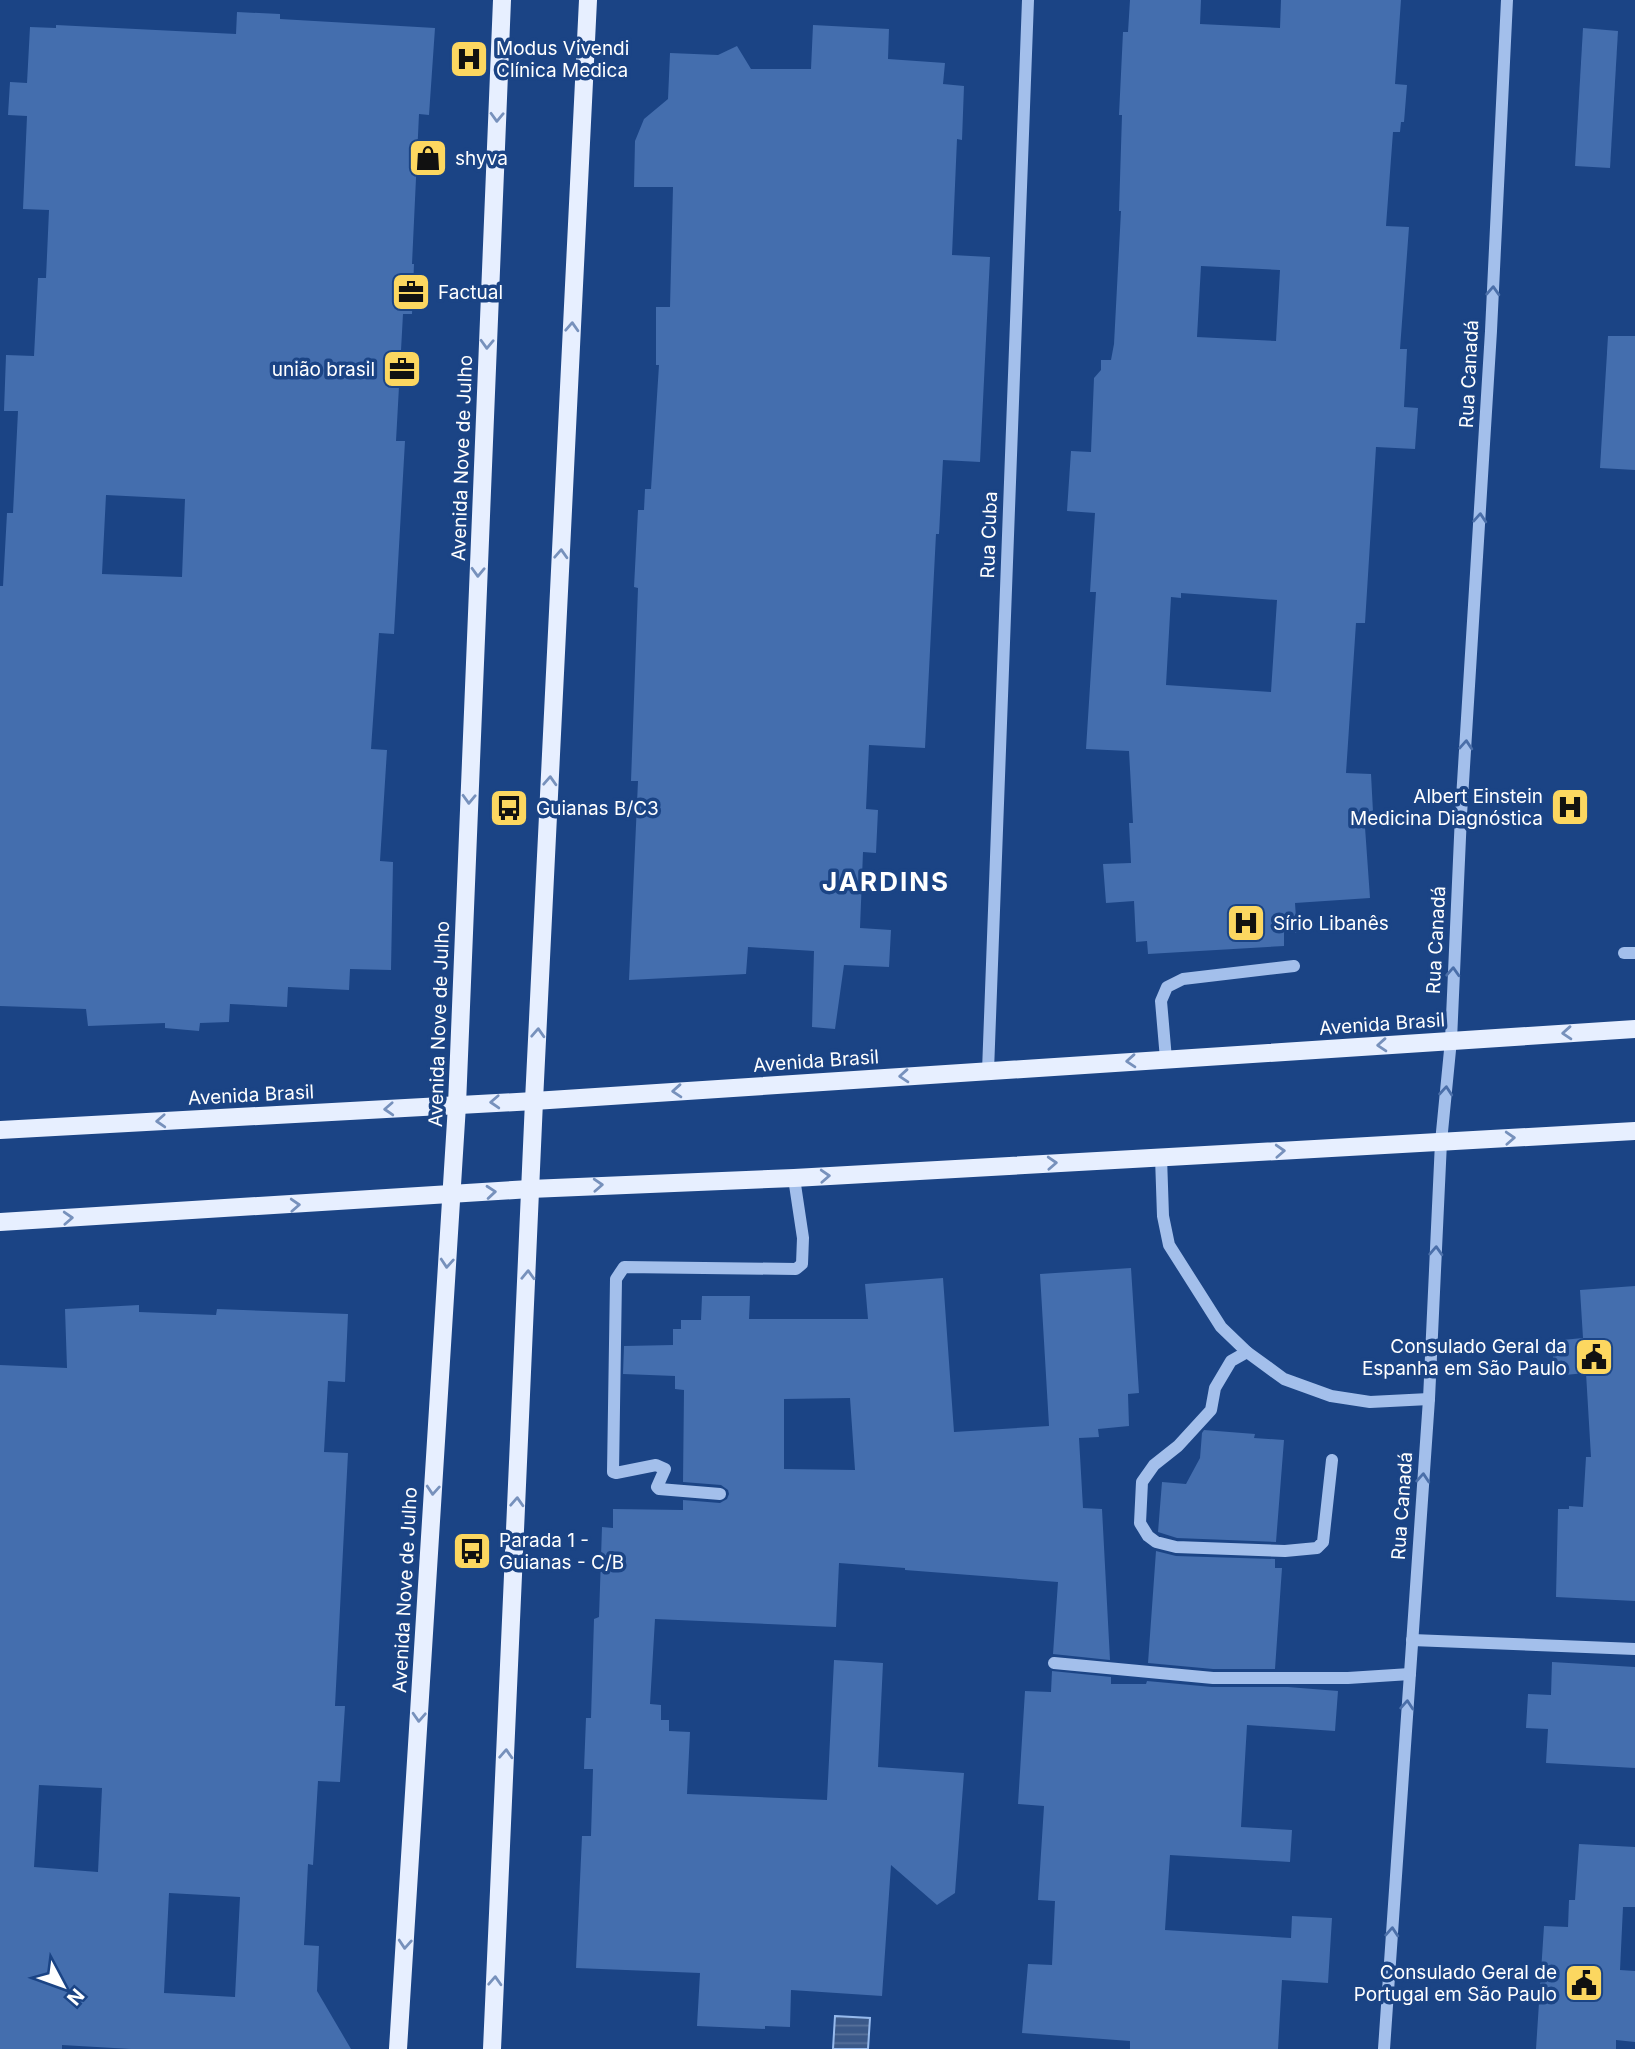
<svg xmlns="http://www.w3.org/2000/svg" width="1635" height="2049" viewBox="0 0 1635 2049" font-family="Inter,sans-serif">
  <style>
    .water { fill: url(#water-rules); stroke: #96baed; stroke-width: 2 }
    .building { fill: #446eae; fill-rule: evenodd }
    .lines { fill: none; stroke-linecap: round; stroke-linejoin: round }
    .minor { stroke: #a3bfeb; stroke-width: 12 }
    .major { stroke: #e7efff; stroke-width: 18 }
    .oneway { stroke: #7791bc }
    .oneway2 { stroke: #4b6fa9 }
    .labels { text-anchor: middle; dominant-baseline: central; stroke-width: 7; stroke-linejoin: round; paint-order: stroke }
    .poi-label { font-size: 19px; fill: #fff; stroke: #1b4485; text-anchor: start }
    .street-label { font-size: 19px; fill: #fff; stroke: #1b4485 }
    .district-label { font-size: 26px; font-weight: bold; letter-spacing: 2px; fill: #fff; stroke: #1b4485 }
  </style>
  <defs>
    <pattern id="water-rules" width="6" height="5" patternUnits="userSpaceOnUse" patternTransform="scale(1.75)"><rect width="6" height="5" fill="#3b5989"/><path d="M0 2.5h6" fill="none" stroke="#58729b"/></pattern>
  </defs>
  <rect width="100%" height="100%" fill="#1b4485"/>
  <path class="water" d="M 835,2016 L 870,2018 L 868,2049 L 833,2049 Z"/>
  <g class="building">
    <path d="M 1130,0 L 1201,0 L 1200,24 L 1280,28 L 1281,0 L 1401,0 L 1395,84 L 1407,85 L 1404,122 L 1401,122 L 1400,132 L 1393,132 L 1386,226 L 1409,227 L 1400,349 L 1407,349 L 1404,407 L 1418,408 L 1415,449 L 1376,447 L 1365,623 L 1356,623 L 1346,773 L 1371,774 L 1373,812 L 1364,813 L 1370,898 L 1295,903 L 1297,933 L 1284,933 L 1284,946 L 1148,954 L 1147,941 L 1136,942 L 1134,901 L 1106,903 L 1103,864 L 1131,863 L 1129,823 L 1133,823 L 1129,751 L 1086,749 L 1096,592 L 1090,592 L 1095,513 L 1067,511 L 1071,451 L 1091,452 L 1094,378 L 1101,370 L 1101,360 L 1111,360 L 1114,344 L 1121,211 L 1119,211 L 1122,115 L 1119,115 L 1123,32 L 1128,32 ZM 1201,266 L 1280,270 L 1276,341 L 1197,337 ZM 1181,593 L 1277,600 L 1271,692 L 1166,685 L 1171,597 L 1181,598 Z"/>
    <path d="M 237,12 L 280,14 L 280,19 L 435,28 L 429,115 L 419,114 L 412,264 L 414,264 L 412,314 L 403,314 L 396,441 L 405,441 L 394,634 L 379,633 L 371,749 L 387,750 L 380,861 L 393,862 L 391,970 L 350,969 L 349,990 L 288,987 L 287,1007 L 230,1004 L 229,1022 L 200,1023 L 199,1031 L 165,1028 L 165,1023 L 88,1026 L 86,1009 L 0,1006 L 0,586 L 3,586 L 7,513 L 13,513 L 18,411 L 4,411 L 6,355 L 34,356 L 38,278 L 46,278 L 49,210 L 23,209 L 27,116 L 8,115 L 10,82 L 27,83 L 30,27 L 56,28 L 56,25 L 236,34 ZM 106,495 L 185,499 L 182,577 L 102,574 Z"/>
    <path d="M 813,25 L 889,29 L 888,59 L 945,63 L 943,84 L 964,86 L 962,140 L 957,139 L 952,255 L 990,257 L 980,462 L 943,460 L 939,534 L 936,534 L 925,748 L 869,745 L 866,809 L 878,810 L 876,853 L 863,852 L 860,928 L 891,930 L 889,967 L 844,965 L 835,1029 L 812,1027 L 814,951 L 748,947 L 746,974 L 629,980 L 638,781 L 631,781 L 638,588 L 634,587 L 638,510 L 644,510 L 645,489 L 651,489 L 659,365 L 656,365 L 656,307 L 670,307 L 673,187 L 634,187 L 635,141 L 644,119 L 668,99 L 670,53 L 718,55 L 737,46 L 751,69 L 811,69 Z"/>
    <path d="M 1583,28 L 1618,31 L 1610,168 L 1575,166 Z"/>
    <path d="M 1608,336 L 1635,336 L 1635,470 L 1600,468 Z"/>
    <path d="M 1131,1268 L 1139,1393 L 1128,1394 L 1129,1426 L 1098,1429 L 1099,1437 L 1079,1438 L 1083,1508 L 1102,1509 L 1110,1660 L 1053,1654 L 1058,1582 L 905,1570 L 905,1568 L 839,1563 L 836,1627 L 655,1619 L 650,1704 L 661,1705 L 661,1720 L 669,1720 L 669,1731 L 690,1732 L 687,1794 L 827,1800 L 834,1660 L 883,1663 L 878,1767 L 964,1773 L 955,1893 L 937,1905 L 891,1865 L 882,1996 L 791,1990 L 790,2027 L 765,2026 L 765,2029 L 697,2026 L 700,1973 L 576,1968 L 582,1836 L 591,1836 L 593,1769 L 584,1769 L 586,1718 L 591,1718 L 594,1619 L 599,1617 L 602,1527 L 613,1528 L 613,1509 L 683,1510 L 683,1500 L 720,1503 L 727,1499 L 729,1494 L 728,1490 L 721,1485 L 683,1482 L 684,1390 L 675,1389 L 675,1376 L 623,1374 L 624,1346 L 673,1345 L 673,1329 L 681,1329 L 681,1320 L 701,1320 L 702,1296 L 750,1296 L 749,1319 L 868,1319 L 865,1284 L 943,1278 L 954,1432 L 1049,1426 L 1040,1274 ZM 850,1398 L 855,1470 L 784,1469 L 784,1399 Z"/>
    <path d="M 1635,1286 L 1635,1601 L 1556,1597 L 1558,1509 L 1569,1509 L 1569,1506 L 1583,1507 L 1586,1457 L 1591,1457 L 1586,1373 L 1554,1376 L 1552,1341 L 1583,1338 L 1580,1290 Z"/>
    <path d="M 139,1305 L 139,1312 L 216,1315 L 217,1309 L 348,1314 L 345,1382 L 328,1381 L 324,1452 L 348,1453 L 335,1706 L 345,1706 L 340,1782 L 318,1781 L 313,1865 L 308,1864 L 304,1945 L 319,1946 L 317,1991 L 351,2049 L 131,2049 L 62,2045 L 62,2049 L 0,2049 L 0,1365 L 67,1368 L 65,1309 ZM 39,1785 L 102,1788 L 98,1872 L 34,1867 ZM 169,1893 L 240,1897 L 235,1997 L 164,1993 Z"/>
    <path d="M 1204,1430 L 1255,1434 L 1254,1438 L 1284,1440 L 1276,1542 L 1177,1538 L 1158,1532 L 1162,1482 L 1186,1484 L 1200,1458 L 1202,1433 Z"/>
    <path d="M 1156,1551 L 1176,1556 L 1275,1559 L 1275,1568 L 1282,1568 L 1275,1669 L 1213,1669 L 1148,1663 Z"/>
    <path d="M 1552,1662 L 1635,1667 L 1635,1768 L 1546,1763 L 1548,1729 L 1526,1728 L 1528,1694 L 1551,1695 Z"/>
    <path d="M 1052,1671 L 1111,1677 L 1111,1684 L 1146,1684 L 1147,1681 L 1212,1687 L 1288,1687 L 1338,1691 L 1335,1731 L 1247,1725 L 1241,1827 L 1292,1830 L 1290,1862 L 1170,1855 L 1165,1930 L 1291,1938 L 1292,1916 L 1332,1918 L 1328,1983 L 1282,1980 L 1278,2049 L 1130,2049 L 1130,2041 L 1022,2033 L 1028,1964 L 1052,1965 L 1055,1901 L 1038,1900 L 1044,1806 L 1018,1804 L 1025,1691 L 1051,1692 Z"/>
    <path d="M 1579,1844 L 1635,1847 L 1635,1907 L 1623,1907 L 1620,1970 L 1635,1971 L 1635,2042 L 1616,2040 L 1616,2049 L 1536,2049 L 1544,1926 L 1568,1927 L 1569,1900 L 1575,1900 Z"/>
  </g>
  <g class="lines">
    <g class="minor">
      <path d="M 1624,953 L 1635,953"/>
      <path d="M 1166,1059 L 1161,1001 L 1167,987 L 1183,979 L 1294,966"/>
      <path d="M 988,1071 L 1028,0"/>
      <path d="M 1161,1157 L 1163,1216 L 1169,1245 L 1221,1327 L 1247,1352 L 1284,1379 L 1331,1396 L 1370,1402 L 1429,1399"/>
      <path d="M 1247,1352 L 1231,1361 L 1215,1388 L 1211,1410 L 1178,1446 L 1154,1465 L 1142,1482 L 1140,1523 L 1148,1536 L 1156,1542 L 1176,1547 L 1285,1551 L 1317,1548 L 1323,1542 L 1332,1460"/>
      <path d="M 720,1494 L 659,1489 L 657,1487 L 665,1469 L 656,1465 L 616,1473 L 613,1472 L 616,1279 L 624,1267 L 796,1269 L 802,1264 L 803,1238 L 794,1178"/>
      <path d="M 1412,1640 L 1635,1649"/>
      <path d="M 1054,1663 L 1213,1678 L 1348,1678 L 1410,1674"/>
      <path d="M 1384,2049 L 1429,1399 L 1441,1142 L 1451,1040 L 1461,815 L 1491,331 L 1507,0"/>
    </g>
    <g class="major">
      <path d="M 0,1130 L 534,1101 L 1635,1029"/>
      <path d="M 0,1222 L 530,1189 L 794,1178 L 1635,1131"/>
      <path d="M 398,2049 L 457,1105 L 502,0"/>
      <path d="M 492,2049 L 534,1101 L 588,0"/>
    </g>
  </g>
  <defs><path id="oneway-chevron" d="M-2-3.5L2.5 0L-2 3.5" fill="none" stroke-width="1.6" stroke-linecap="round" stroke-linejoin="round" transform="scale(1.75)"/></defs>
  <g class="oneway">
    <use href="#oneway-chevron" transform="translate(497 117) rotate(92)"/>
    <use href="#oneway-chevron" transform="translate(572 327) rotate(-87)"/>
    <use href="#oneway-chevron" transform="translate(487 344) rotate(92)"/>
    <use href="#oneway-chevron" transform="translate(561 554) rotate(-87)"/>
    <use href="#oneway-chevron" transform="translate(478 572) rotate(92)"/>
    <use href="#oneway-chevron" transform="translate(550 781) rotate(-87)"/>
    <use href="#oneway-chevron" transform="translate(469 799) rotate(92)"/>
    <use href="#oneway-chevron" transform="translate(538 1033) rotate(-87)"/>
    <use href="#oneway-chevron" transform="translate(1567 1033) rotate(176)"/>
    <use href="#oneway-chevron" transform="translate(1382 1045) rotate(176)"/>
    <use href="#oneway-chevron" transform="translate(1131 1061) rotate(176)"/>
    <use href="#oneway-chevron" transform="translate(904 1076) rotate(176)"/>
    <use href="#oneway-chevron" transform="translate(677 1091) rotate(176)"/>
    <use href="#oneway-chevron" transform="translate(495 1102) rotate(177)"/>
    <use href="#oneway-chevron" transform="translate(389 1109) rotate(177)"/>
    <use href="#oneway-chevron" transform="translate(161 1121) rotate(177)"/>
    <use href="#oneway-chevron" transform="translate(1510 1138) rotate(-3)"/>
    <use href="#oneway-chevron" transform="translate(1280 1151) rotate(-3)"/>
    <use href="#oneway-chevron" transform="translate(1052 1163) rotate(-3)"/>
    <use href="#oneway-chevron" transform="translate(825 1176) rotate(-3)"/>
    <use href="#oneway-chevron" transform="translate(598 1185) rotate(-3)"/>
    <use href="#oneway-chevron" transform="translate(491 1192) rotate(-5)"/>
    <use href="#oneway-chevron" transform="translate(295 1205) rotate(-3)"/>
    <use href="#oneway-chevron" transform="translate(68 1218) rotate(-3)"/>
    <use href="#oneway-chevron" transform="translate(447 1263) rotate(94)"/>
    <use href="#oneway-chevron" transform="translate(528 1275) rotate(-88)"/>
    <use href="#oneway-chevron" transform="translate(433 1490) rotate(94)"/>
    <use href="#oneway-chevron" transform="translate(517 1502) rotate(-87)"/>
    <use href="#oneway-chevron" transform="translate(419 1717) rotate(93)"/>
    <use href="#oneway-chevron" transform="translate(506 1754) rotate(-87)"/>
    <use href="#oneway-chevron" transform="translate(405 1944) rotate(94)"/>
    <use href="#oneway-chevron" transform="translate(495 1981) rotate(-87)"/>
  </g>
  <g class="oneway2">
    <use href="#oneway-chevron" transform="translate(1493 291) rotate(-87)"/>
    <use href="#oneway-chevron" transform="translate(1480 518) rotate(-86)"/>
    <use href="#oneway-chevron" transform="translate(1466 745) rotate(-86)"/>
    <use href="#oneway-chevron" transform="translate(1453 972) rotate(-87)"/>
    <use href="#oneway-chevron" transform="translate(1446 1091) rotate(-85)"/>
    <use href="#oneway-chevron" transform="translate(1436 1251) rotate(-87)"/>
    <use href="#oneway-chevron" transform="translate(1423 1478) rotate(-86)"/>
    <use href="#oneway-chevron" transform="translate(1407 1705) rotate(-86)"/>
    <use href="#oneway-chevron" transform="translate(1392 1932) rotate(-86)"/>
  </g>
  <defs>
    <g id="hospital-square" transform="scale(2.0125)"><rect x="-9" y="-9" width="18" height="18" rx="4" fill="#fcd760" stroke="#1b4485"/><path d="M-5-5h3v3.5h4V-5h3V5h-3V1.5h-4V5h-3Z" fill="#111"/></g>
    <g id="shop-square" transform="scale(2.0125)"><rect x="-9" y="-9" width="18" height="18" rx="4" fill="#fcd760" stroke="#1b4485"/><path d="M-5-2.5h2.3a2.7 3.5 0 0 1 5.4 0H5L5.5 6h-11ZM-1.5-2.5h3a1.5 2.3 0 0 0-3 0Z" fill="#111"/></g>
    <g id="office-square" transform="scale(2.0125)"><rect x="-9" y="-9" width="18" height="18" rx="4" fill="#fcd760" stroke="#1b4485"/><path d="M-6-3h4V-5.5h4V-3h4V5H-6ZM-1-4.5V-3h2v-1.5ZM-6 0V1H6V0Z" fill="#111"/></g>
    <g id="bus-square" transform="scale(2.0125)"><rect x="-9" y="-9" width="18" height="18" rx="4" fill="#fcd760" stroke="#1b4485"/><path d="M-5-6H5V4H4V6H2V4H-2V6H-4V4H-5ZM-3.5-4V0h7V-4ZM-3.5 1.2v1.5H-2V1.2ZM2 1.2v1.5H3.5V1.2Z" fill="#111"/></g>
    <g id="civic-square" transform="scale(2.0125)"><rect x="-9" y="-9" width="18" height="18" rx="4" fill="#fcd760" stroke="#1b4485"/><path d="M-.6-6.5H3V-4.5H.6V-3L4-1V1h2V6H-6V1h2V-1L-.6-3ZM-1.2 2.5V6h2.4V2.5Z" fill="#111"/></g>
  </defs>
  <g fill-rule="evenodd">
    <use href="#hospital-square" x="469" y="59"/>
    <use href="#shop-square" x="428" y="158"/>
    <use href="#office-square" x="411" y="292"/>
    <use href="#office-square" x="402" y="369"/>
    <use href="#hospital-square" x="1570" y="807"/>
    <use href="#bus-square" x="509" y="808"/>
    <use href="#hospital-square" x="1246" y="923"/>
    <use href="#civic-square" x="1594" y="1357"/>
    <use href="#bus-square" x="472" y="1551"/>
    <use href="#civic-square" x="1584" y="1983"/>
  </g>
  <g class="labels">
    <g class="poi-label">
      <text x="496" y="48">Modus Vivendi<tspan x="496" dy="22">Clínica Medica</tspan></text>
      <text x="455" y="158">shyva</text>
      <text x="438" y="292">Factual</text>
      <text x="375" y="369" text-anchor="end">união brasil</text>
      <text x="1543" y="796" text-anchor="end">Albert Einstein<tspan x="1543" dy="22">Medicina Diagnóstica</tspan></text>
      <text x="536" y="808">Guianas B/C3</text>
      <text x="1273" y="923">Sírio Libanês</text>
      <text x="1567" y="1346" text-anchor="end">Consulado Geral da<tspan x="1567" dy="22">Espanha em São Paulo</tspan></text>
      <text x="499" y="1540">Parada 1 -<tspan x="499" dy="22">Guianas - C/B</tspan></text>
      <text x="1557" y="1972" text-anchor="end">Consulado Geral de<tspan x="1557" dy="22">Portugal em São Paulo</tspan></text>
    </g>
    <g class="street-label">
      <text transform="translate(1469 374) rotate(-87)">Rua Canadá</text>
      <text transform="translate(462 458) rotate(-88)">Avenida Nove de Julho</text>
      <text transform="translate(989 535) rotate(-88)">Rua Cuba</text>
      <text transform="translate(1436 940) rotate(-87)">Rua Canadá</text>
      <text transform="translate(439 1024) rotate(-88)">Avenida Nove de Julho</text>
      <text transform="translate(1382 1024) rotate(-4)">Avenida Brasil</text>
      <text transform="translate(816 1061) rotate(-4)">Avenida Brasil</text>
      <text transform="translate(251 1095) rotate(-3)">Avenida Brasil</text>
      <text transform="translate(1402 1506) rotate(-86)">Rua Canadá</text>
      <text transform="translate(405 1590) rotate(-87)">Avenida Nove de Julho</text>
    </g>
    <g class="district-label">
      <text x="886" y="881">JARDINS</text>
    </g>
  </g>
  <g transform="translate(63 1986) rotate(131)" stroke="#1b4485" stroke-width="5" paint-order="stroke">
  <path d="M0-5L12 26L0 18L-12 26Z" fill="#ffffff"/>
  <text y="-10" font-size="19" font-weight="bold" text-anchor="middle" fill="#ffffff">N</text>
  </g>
</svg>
